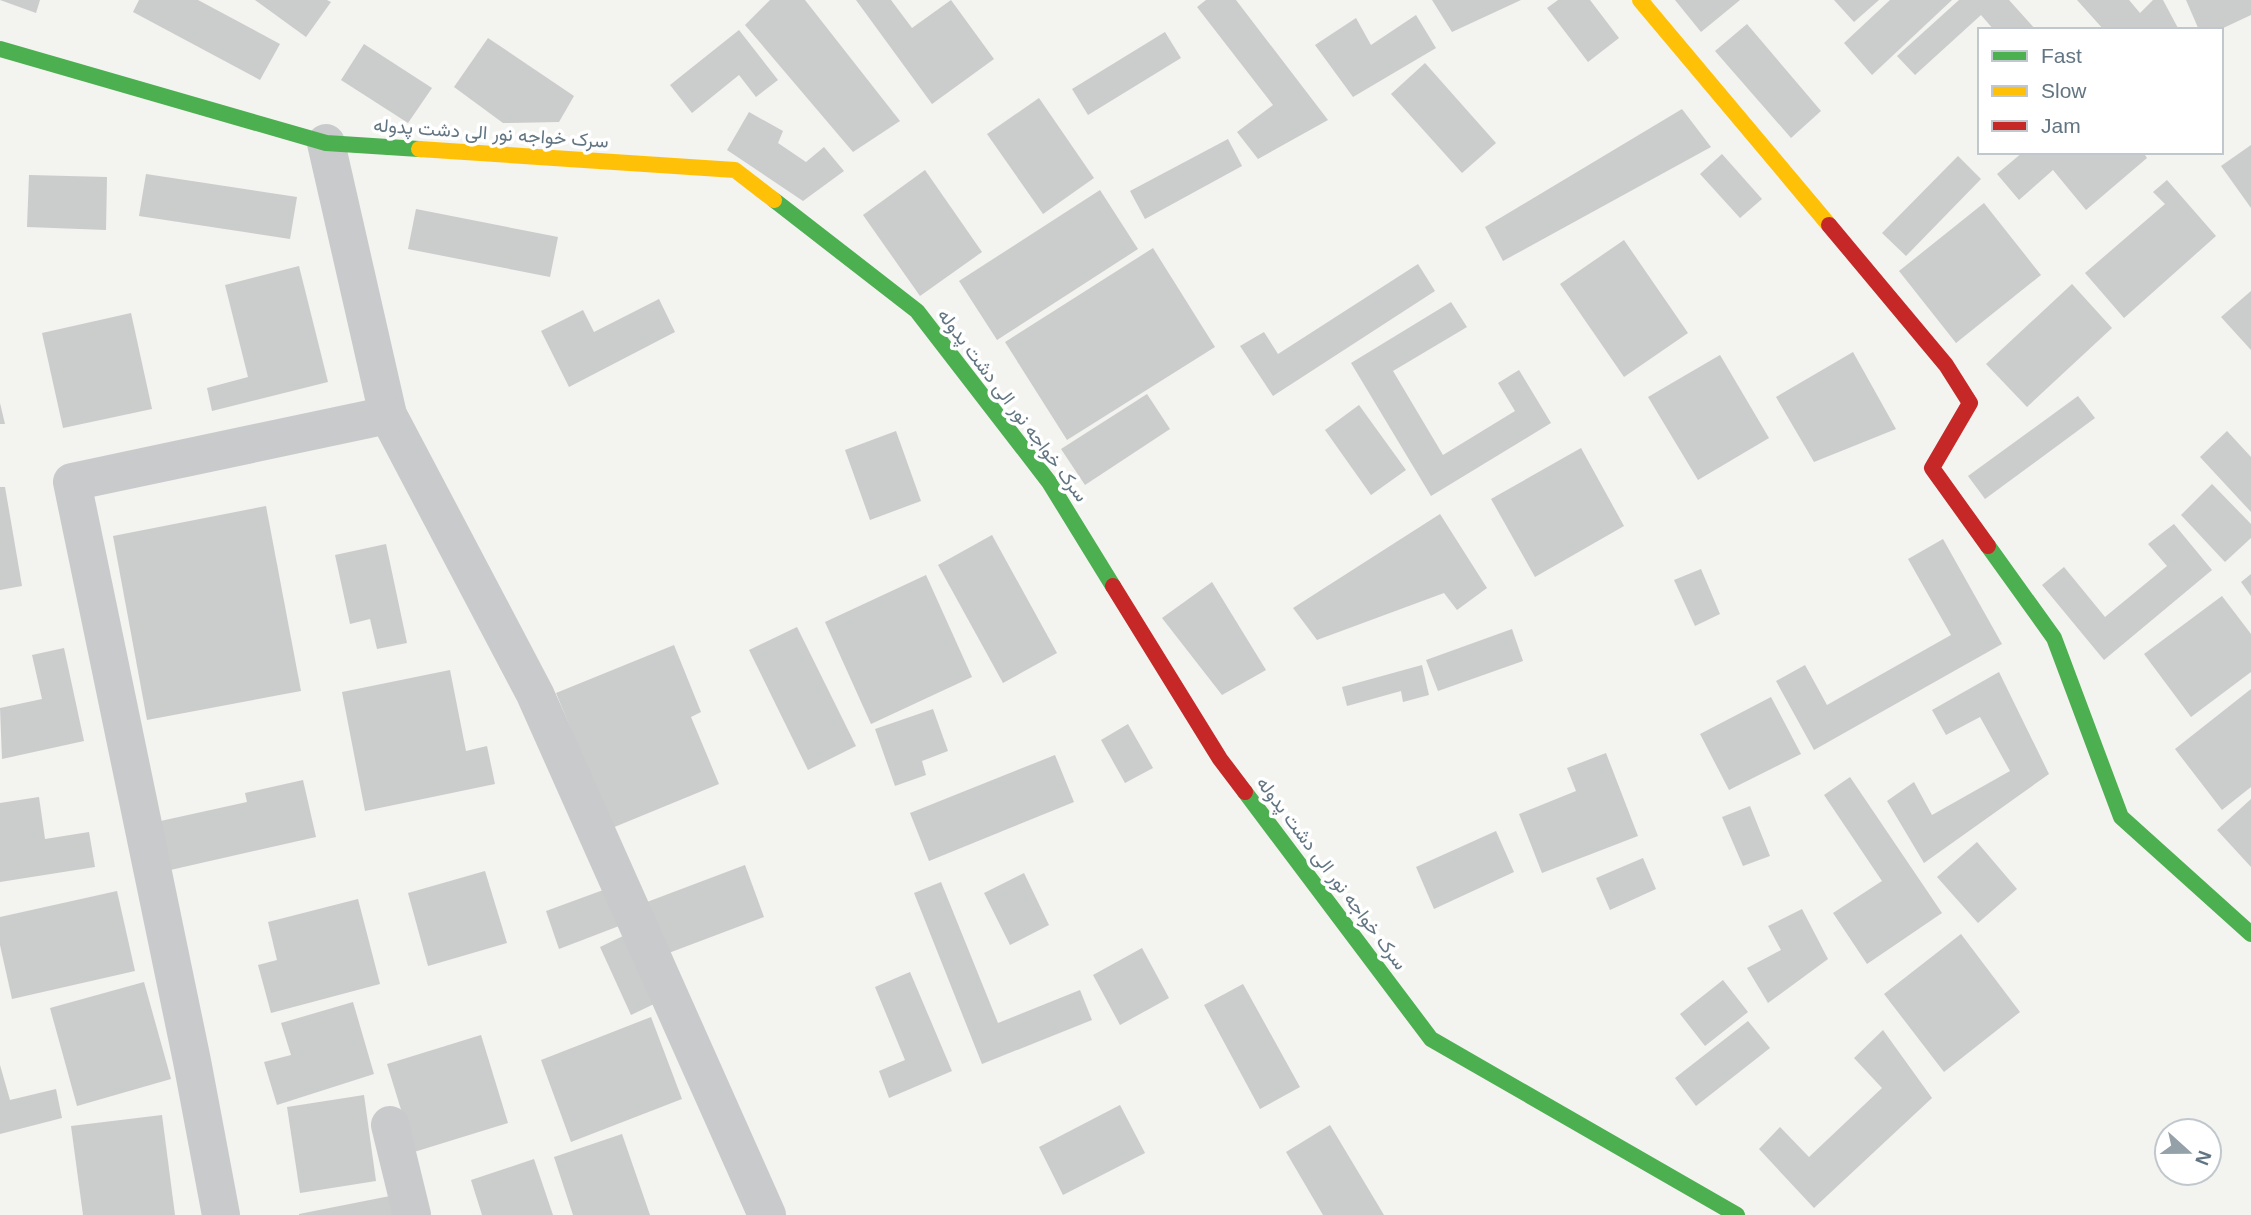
<svg xmlns="http://www.w3.org/2000/svg" width="2251" height="1215" viewBox="0 0 2251 1215" font-family="Arial,Vazirmatn,sans-serif">
  <style>
    .building { fill: #cbcccc }
    .lines { fill: none; stroke-linecap: round; stroke-linejoin: round }
    .street { stroke: #c8cacb; stroke-width: 38 }
    .fast { stroke: #4caf50; stroke-width: 16 }
    .slow { stroke: #ffc107; stroke-width: 16 }
    .jam { stroke: #c62828; stroke-width: 16 }
    .labels { text-anchor: middle; dominant-baseline: central; stroke-width: 7; stroke-linejoin: round; paint-order: stroke }
    .street-label { font-size: 19px; fill: #627582; stroke: #fff }
  </style>
  <rect width="100%" height="100%" fill="#f3f3f0"/>
  <g class="building">
    <path d="M 0,0 L 40,0 L 36,13 Z"/>
    <path d="M 139,0 L 198,0 L 280,44 L 260,80 L 133,12 Z"/>
    <path d="M 255,0 L 327,0 L 331,2 L 306,37 Z"/>
    <path d="M 770,0 L 805,0 L 900,121 L 853,152 L 745,25 Z"/>
    <path d="M 856,0 L 891,0 L 912,28 L 951,0 L 994,59 L 932,104 Z"/>
    <path d="M 1206,0 L 1236,0 L 1328,120 L 1258,159 L 1237,132 L 1273,105 L 1197,7 Z"/>
    <path d="M 1432,0 L 1521,0 L 1452,32 Z"/>
    <path d="M 1558,0 L 1590,0 L 1619,38 L 1588,62 L 1547,8 Z"/>
    <path d="M 1675,0 L 1740,0 L 1701,32 Z"/>
    <path d="M 1834,0 L 1879,0 L 1854,22 Z"/>
    <path d="M 1890,0 L 1952,0 L 1872,75 L 1844,43 Z"/>
    <path d="M 1959,0 L 2009,0 L 2036,30 L 1994,30 L 1981,15 L 1915,75 L 1897,56 Z"/>
    <path d="M 2077,0 L 2129,0 L 2140,13 L 2153,0 L 2163,0 L 2179,30 L 2104,30 Z"/>
    <path d="M 2186,0 L 2251,0 L 2251,15 L 2219,30 L 2199,30 Z"/>
    <path d="M 1416,15 L 1436,48 L 1353,97 L 1315,45 L 1356,18 L 1371,45 Z"/>
    <path d="M 1747,24 L 1821,111 L 1791,138 L 1715,51 Z"/>
    <path d="M 739,30 L 778,80 L 756,97 L 739,75 L 692,113 L 670,85 Z"/>
    <path d="M 1165,32 L 1181,58 L 1088,115 L 1072,89 Z"/>
    <path d="M 488,38 L 574,96 L 559,122 L 503,123 L 454,87 Z"/>
    <path d="M 364,44 L 432,88 L 408,123 L 341,80 Z"/>
    <path d="M 1425,63 L 1496,143 L 1462,173 L 1391,94 Z"/>
    <path d="M 1039,98 L 1094,178 L 1043,214 L 987,134 Z"/>
    <path d="M 1682,109 L 1711,147 L 1503,261 L 1485,227 Z"/>
    <path d="M 749,112 L 783,131 L 778,143 L 806,162 L 824,147 L 844,171 L 803,201 L 727,150 Z"/>
    <path d="M 1228,139 L 1242,166 L 1145,219 L 1130,191 Z"/>
    <path d="M 2251,145 L 2251,208 L 2221,166 Z"/>
    <path d="M 2023,152 L 2143,152 L 2147,158 L 2086,210 L 2053,170 L 2019,200 L 1997,174 Z"/>
    <path d="M 1722,154 L 1762,199 L 1740,218 L 1700,174 Z"/>
    <path d="M 1958,156 L 1981,179 L 1906,256 L 1882,233 Z"/>
    <path d="M 925,170 L 982,252 L 920,296 L 863,215 Z"/>
    <path d="M 146,174 L 297,197 L 290,239 L 139,216 Z"/>
    <path d="M 29,175 L 107,177 L 106,230 L 27,227 Z"/>
    <path d="M 2167,180 L 2216,236 L 2124,318 L 2085,273 L 2165,204 L 2153,192 Z"/>
    <path d="M 1100,190 L 1138,249 L 997,340 L 959,281 Z"/>
    <path d="M 1984,203 L 2041,275 L 1956,343 L 1899,271 Z"/>
    <path d="M 416,209 L 558,237 L 550,277 L 408,249 Z"/>
    <path d="M 1624,240 L 1688,333 L 1624,377 L 1560,284 Z"/>
    <path d="M 1153,248 L 1215,347 L 1067,440 L 1005,342 Z"/>
    <path d="M 1418,264 L 1435,291 L 1273,396 L 1240,346 L 1264,332 L 1278,354 Z"/>
    <path d="M 299,266 L 328,382 L 212,411 L 207,388 L 248,377 L 225,285 Z"/>
    <path d="M 2072,284 L 2112,328 L 2027,407 L 1986,364 Z"/>
    <path d="M 2251,291 L 2251,350 L 2221,317 Z"/>
    <path d="M 659,299 L 675,332 L 569,387 L 541,331 L 583,310 L 594,332 Z"/>
    <path d="M 1451,302 L 1467,327 L 1393,371 L 1443,455 L 1515,411 L 1498,383 L 1519,370 L 1551,423 L 1431,496 L 1351,363 Z"/>
    <path d="M 131,313 L 152,409 L 63,428 L 42,333 Z"/>
    <path d="M 1853,352 L 1896,429 L 1814,462 L 1776,397 Z"/>
    <path d="M 1720,355 L 1769,438 L 1698,480 L 1648,397 Z"/>
    <path d="M 1147,394 L 1170,429 L 1085,485 L 1061,449 Z"/>
    <path d="M 2078,396 L 2095,418 L 1985,499 L 1968,476 Z"/>
    <path d="M 0,403 L 5,424 L 0,424 Z"/>
    <path d="M 1359,405 L 1406,470 L 1371,495 L 1325,430 Z"/>
    <path d="M 896,431 L 921,501 L 870,520 L 845,450 Z"/>
    <path d="M 2227,431 L 2251,457 L 2251,512 L 2200,457 Z"/>
    <path d="M 1581,448 L 1624,526 L 1535,577 L 1491,499 Z"/>
    <path d="M 2212,484 L 2251,524 L 2251,538 L 2225,562 L 2181,515 Z"/>
    <path d="M 0,487 L 5,487 L 22,586 L 0,590 Z"/>
    <path d="M 266,506 L 301,691 L 147,720 L 113,536 Z"/>
    <path d="M 1440,514 L 1487,588 L 1457,610 L 1444,593 L 1317,640 L 1293,608 Z"/>
    <path d="M 2174,524 L 2212,570 L 2104,660 L 2042,585 L 2064,567 L 2105,617 L 2167,566 L 2148,544 Z"/>
    <path d="M 992,535 L 1057,653 L 1003,683 L 938,565 Z"/>
    <path d="M 1943,539 L 2002,644 L 1814,750 L 1776,681 L 1805,665 L 1827,705 L 1951,635 L 1908,559 Z"/>
    <path d="M 386,544 L 407,643 L 377,649 L 370,619 L 350,624 L 335,555 Z"/>
    <path d="M 1701,569 L 1720,614 L 1695,626 L 1674,580 Z"/>
    <path d="M 2251,574 L 2251,596 L 2241,582 Z"/>
    <path d="M 926,575 L 972,677 L 871,724 L 825,622 Z"/>
    <path d="M 1212,582 L 1266,670 L 1222,695 L 1162,618 Z"/>
    <path d="M 2222,596 L 2251,634 L 2251,672 L 2191,717 L 2144,654 Z"/>
    <path d="M 797,627 L 856,746 L 808,770 L 749,650 Z"/>
    <path d="M 1512,629 L 1523,661 L 1438,691 L 1426,660 Z"/>
    <path d="M 674,645 L 701,712 L 691,717 L 719,784 L 612,828 L 556,693 Z"/>
    <path d="M 64,648 L 84,741 L 2,759 L 0,708 L 42,699 L 32,655 Z"/>
    <path d="M 1422,665 L 1429,695 L 1403,702 L 1401,691 L 1347,706 L 1342,687 Z"/>
    <path d="M 450,670 L 466,751 L 487,746 L 495,784 L 365,811 L 342,692 Z"/>
    <path d="M 1999,672 L 2049,774 L 1924,863 L 1887,801 L 1914,782 L 1932,815 L 2010,771 L 1980,717 L 1946,735 L 1932,710 Z"/>
    <path d="M 2251,689 L 2251,787 L 2222,810 L 2175,749 Z"/>
    <path d="M 1771,697 L 1801,754 L 1729,790 L 1700,734 Z"/>
    <path d="M 933,709 L 948,751 L 922,761 L 926,775 L 895,786 L 875,729 Z"/>
    <path d="M 1128,724 L 1153,768 L 1125,783 L 1101,740 Z"/>
    <path d="M 1606,753 L 1638,836 L 1542,873 L 1519,814 L 1576,791 L 1567,768 Z"/>
    <path d="M 1055,755 L 1074,802 L 929,861 L 910,813 Z"/>
    <path d="M 1850,777 L 1942,913 L 1867,964 L 1833,913 L 1882,881 L 1824,795 Z"/>
    <path d="M 303,780 L 316,837 L 166,871 L 156,822 L 247,802 L 245,793 Z"/>
    <path d="M 39,797 L 45,839 L 89,832 L 95,867 L 0,882 L 0,803 Z"/>
    <path d="M 2251,799 L 2251,867 L 2217,830 Z"/>
    <path d="M 1750,806 L 1770,856 L 1743,866 L 1722,817 Z"/>
    <path d="M 1496,831 L 1514,872 L 1434,909 L 1416,867 Z"/>
    <path d="M 1977,842 L 2017,889 L 1978,923 L 1937,877 Z"/>
    <path d="M 1643,858 L 1656,889 L 1610,910 L 1596,878 Z"/>
    <path d="M 745,865 L 764,917 L 666,954 L 647,902 Z"/>
    <path d="M 485,871 L 507,943 L 428,966 L 408,893 Z"/>
    <path d="M 1024,873 L 1049,925 L 1010,945 L 984,893 Z"/>
    <path d="M 941,882 L 998,1023 L 1080,990 L 1092,1020 L 982,1064 L 914,893 Z"/>
    <path d="M 606,889 L 619,926 L 559,949 L 546,911 Z"/>
    <path d="M 117,891 L 135,971 L 12,999 L 0,945 L 0,917 Z"/>
    <path d="M 358,899 L 380,984 L 271,1013 L 258,965 L 277,960 L 268,922 Z"/>
    <path d="M 1802,909 L 1828,959 L 1768,1003 L 1747,968 L 1781,950 L 1768,926 Z"/>
    <path d="M 1961,934 L 2020,1012 L 1944,1072 L 1884,994 Z"/>
    <path d="M 623,936 L 654,1004 L 631,1015 L 600,947 Z"/>
    <path d="M 1142,948 L 1169,998 L 1120,1025 L 1093,975 Z"/>
    <path d="M 910,972 L 952,1071 L 889,1098 L 879,1071 L 905,1060 L 875,987 Z"/>
    <path d="M 1723,980 L 1748,1012 L 1705,1046 L 1680,1014 Z"/>
    <path d="M 144,982 L 171,1079 L 77,1106 L 50,1008 Z"/>
    <path d="M 1243,984 L 1300,1087 L 1260,1109 L 1204,1005 Z"/>
    <path d="M 353,1002 L 374,1074 L 277,1105 L 264,1062 L 291,1055 L 281,1023 Z"/>
    <path d="M 651,1017 L 682,1099 L 571,1142 L 541,1060 Z"/>
    <path d="M 1748,1021 L 1770,1048 L 1696,1106 L 1675,1078 Z"/>
    <path d="M 1883,1030 L 1932,1098 L 1814,1208 L 1759,1149 L 1780,1127 L 1809,1157 L 1882,1088 L 1854,1058 Z"/>
    <path d="M 481,1035 L 508,1123 L 414,1152 L 387,1064 Z"/>
    <path d="M 0,1065 L 10,1100 L 56,1089 L 62,1118 L 0,1134 Z"/>
    <path d="M 364,1095 L 376,1181 L 300,1193 L 287,1107 Z"/>
    <path d="M 1120,1105 L 1145,1153 L 1063,1195 L 1039,1147 Z"/>
    <path d="M 162,1115 L 175,1215 L 83,1215 L 71,1126 Z"/>
    <path d="M 1330,1125 L 1384,1215 L 1323,1215 L 1286,1152 Z"/>
    <path d="M 622,1134 L 650,1215 L 573,1215 L 554,1157 Z"/>
    <path d="M 534,1159 L 553,1215 L 482,1215 L 471,1180 Z"/>
    <path d="M 390,1196 L 394,1215 L 299,1215 L 299,1214 Z"/>
  </g>
  <g class="lines">
    <g class="street">
      <path d="M 326,143 L 388,415 L 535,694 L 767,1215"/>
      <path d="M 390,1125 L 412,1215"/>
      <path d="M 221,1215 L 192,1061 L 72,482 L 388,415"/>
    </g>
    <g class="fast">
      <path d="M 0,49 L 326,143 L 419,149"/>
      <path d="M 774,200 L 917,311 L 1049,482 L 1113,586"/>
      <path d="M 1988,546 L 2054,638 L 2121,817 L 2251,934"/>
      <path d="M 1245,792 L 1431,1039 L 1737,1215"/>
    </g>
    <g class="slow">
      <path d="M 1640,0 L 1829,225"/>
      <path d="M 419,149 L 735,170 L 774,200"/>
    </g>
    <g class="jam">
      <path d="M 1829,225 L 1946,365 L 1970,403 L 1932,468 L 1988,546"/>
      <path d="M 1113,586 L 1220,759 L 1245,792"/>
    </g>
  </g>
  <g class="labels">
    <g class="street-label">
      <text transform="translate(491 133) rotate(4)">سرک خواجه نور الی دشت پدوله</text>
      <text transform="translate(1013 405) rotate(53)">سرک خواجه نور الی دشت پدوله</text>
      <text transform="translate(1332 873) rotate(53)">سرک خواجه نور الی دشت پدوله</text>
    </g>
  </g>
  <rect x="1978" y="28" width="245" height="126" fill="#ffffff" stroke="#c0c8cd" stroke-width="2"/>
  <rect x="1992" y="51" width="35" height="10" fill="#4caf50" stroke="#c0c8cd" stroke-width="2"/>
  <text x="2041" y="63" font-size="21" fill="#627582">Fast</text>
  <rect x="1992" y="86" width="35" height="10" fill="#ffc107" stroke="#c0c8cd" stroke-width="2"/>
  <text x="2041" y="98" font-size="21" fill="#627582">Slow</text>
  <rect x="1992" y="121" width="35" height="10" fill="#c62828" stroke="#c0c8cd" stroke-width="2"/>
  <text x="2041" y="133" font-size="21" fill="#627582">Jam</text>
  <g transform="translate(2188 1152) rotate(111)"><circle r="33" fill="#ffffff" stroke="#c0c8cd" stroke-width="2"/>
  <path d="M0-5L12 26L0 18L-12 26Z" fill="#95a1a8"/>
  <text y="-10" font-size="19" font-weight="bold" text-anchor="middle" fill="#627582">N</text>
  </g>
</svg>
